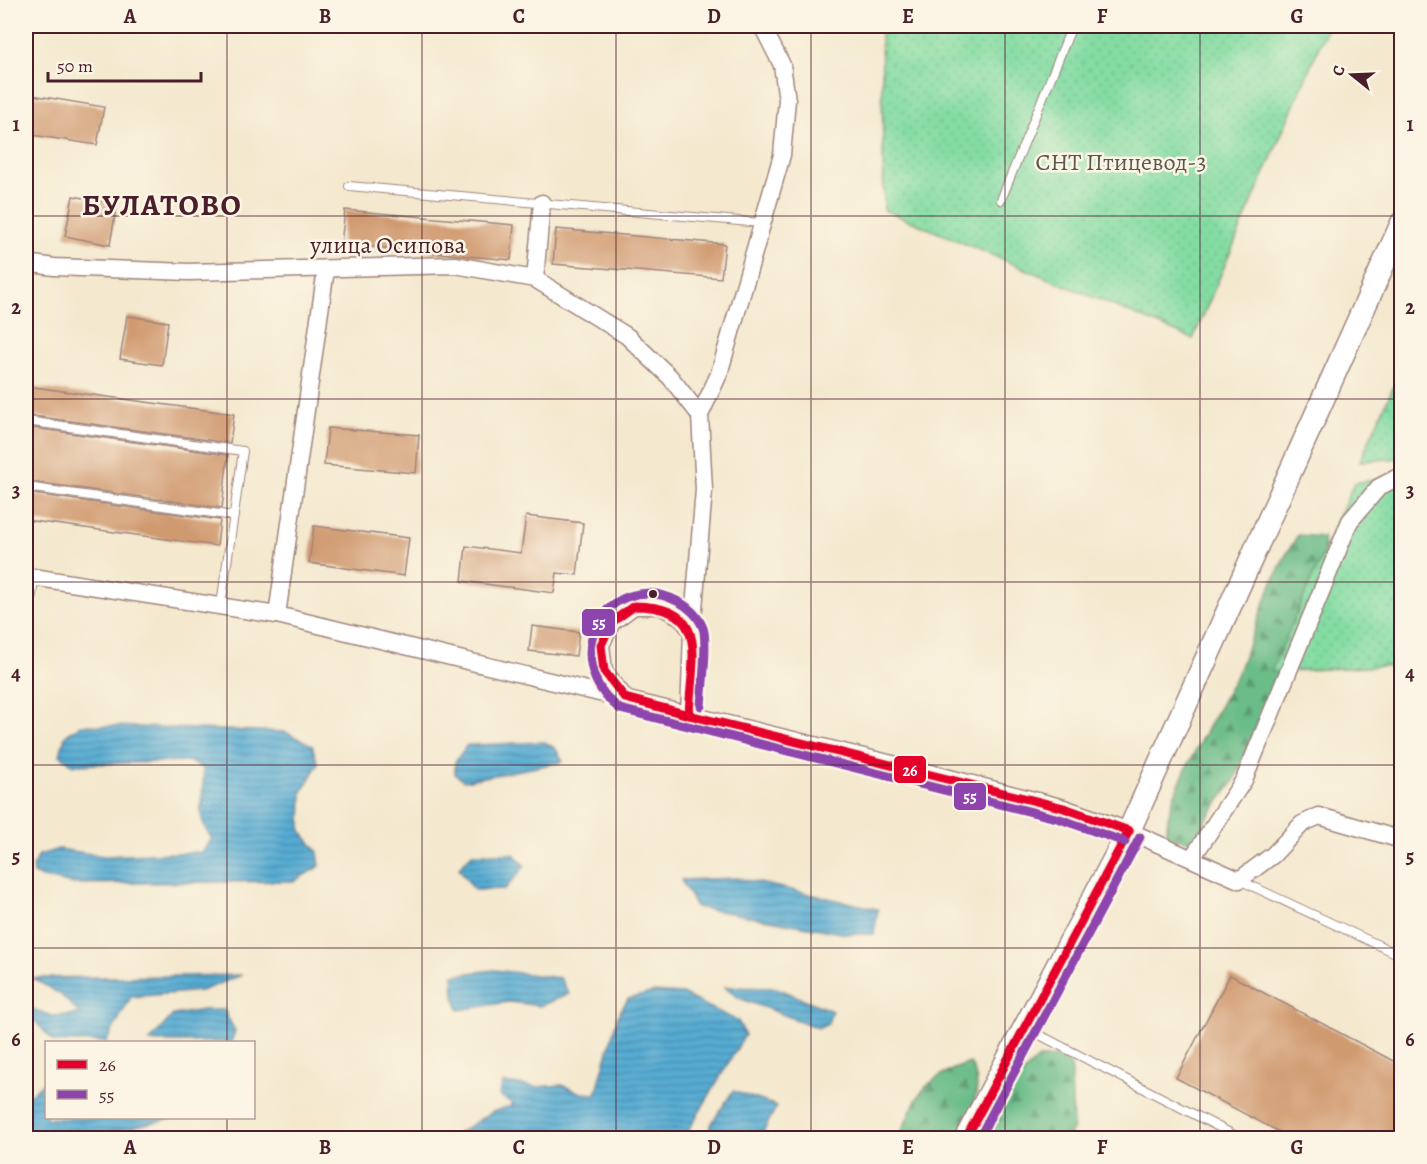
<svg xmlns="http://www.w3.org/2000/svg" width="1427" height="1164" viewBox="0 0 1427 1164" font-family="Alegreya,serif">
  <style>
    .forest { fill: url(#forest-firs); stroke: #5a6e5a; stroke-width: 1.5 }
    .garden { fill: url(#garden-dots); stroke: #667e66; stroke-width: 1.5 }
    .water { fill: url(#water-rules); stroke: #50667f; stroke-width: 1.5 }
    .building { fill: #d09a70 }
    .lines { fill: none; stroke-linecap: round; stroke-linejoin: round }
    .service-casing { stroke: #9f847d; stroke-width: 10 }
    .minor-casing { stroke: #9f847d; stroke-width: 19 }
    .secondary-casing { stroke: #9f847d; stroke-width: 25 }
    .service { stroke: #fff; stroke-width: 8 }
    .minor { stroke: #fff; stroke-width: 16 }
    .secondary { stroke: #fff; stroke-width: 22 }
    .bus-1-casing { stroke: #fcf5e5; stroke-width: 14 }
    .bus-2-casing { stroke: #fcf5e5; stroke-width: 14 }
    .bus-1 { stroke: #e4002b; stroke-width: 9 }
    .bus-2 { stroke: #8e44ad; stroke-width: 9 }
    .grid { fill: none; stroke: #4a1f2b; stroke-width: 1.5; stroke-opacity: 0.55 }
    .bus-dot { fill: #4a1f2b; stroke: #fcf5e5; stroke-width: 2 }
    .labels { text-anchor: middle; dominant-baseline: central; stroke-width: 5; stroke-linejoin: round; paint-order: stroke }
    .park-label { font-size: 24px; fill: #5b584f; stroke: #fcf5e5 }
    .street-label { font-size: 24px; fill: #4a1f2b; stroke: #fcf5e5 }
    .district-label { font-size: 30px; font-weight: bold; letter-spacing: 1.5px; fill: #4a1f2b; stroke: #fcf5e5 }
    .line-badge { stroke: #fcf5e5; stroke-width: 2 }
    .badge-label { font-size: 16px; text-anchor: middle; font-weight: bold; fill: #fff }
    .neatline { fill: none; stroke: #4a1f2b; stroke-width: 2 }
    .grid-label { font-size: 20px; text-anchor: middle; font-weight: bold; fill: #4a1f2b }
  </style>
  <defs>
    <pattern id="forest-firs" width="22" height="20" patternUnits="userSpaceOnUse" patternTransform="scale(1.5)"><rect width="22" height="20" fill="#6abc88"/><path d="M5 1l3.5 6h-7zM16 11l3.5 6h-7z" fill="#59986f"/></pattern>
    <pattern id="garden-dots" width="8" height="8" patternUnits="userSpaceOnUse" patternTransform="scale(1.5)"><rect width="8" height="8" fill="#83dca2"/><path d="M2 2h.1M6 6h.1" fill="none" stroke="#73bc8c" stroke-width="1.8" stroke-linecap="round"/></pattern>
    <pattern id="water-rules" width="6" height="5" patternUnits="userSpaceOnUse" patternTransform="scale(1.5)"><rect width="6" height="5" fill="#56acd3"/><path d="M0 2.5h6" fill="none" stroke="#498bab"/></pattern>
  </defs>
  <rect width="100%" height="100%" fill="#fcf5e5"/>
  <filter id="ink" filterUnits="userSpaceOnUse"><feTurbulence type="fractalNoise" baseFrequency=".0167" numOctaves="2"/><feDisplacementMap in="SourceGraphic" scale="12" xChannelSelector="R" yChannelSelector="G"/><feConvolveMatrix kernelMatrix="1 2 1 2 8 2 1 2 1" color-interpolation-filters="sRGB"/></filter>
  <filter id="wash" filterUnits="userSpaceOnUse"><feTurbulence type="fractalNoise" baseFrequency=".008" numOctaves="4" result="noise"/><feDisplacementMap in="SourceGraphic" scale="24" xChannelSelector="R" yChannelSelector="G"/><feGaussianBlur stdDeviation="1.35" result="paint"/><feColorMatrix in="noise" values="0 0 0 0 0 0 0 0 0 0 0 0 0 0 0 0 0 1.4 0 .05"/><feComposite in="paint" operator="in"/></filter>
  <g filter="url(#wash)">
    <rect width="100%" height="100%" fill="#f4e9cf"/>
    <g class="forest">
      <path d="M 1298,535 L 1323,537 L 1325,560 L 1233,783 L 1207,818 L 1194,842 L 1167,836 C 1162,794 1221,710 1239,669 C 1259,622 1269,579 1298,535 Z"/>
      <path d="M 1059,1057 L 1071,1066 L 1073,1128 L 1067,1138 L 990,1138 C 998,1107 1014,1079 1039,1058 Z"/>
      <path d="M 970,1063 C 987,1090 969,1113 956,1138 L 899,1138 C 918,1094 921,1079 970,1063 Z"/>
    </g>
    <g class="garden">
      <path d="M 881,26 L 1328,26 L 1193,339 L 884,210 Z"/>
      <path d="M 1401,370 L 1401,458 L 1360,461 Z"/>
      <path d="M 1401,476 L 1401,665 L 1271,672 L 1354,483 Z"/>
    </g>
    <g class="water">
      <path d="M 81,725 L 285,732 L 312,745 L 318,764 L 302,792 L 301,831 L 318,852 L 320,866 L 294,881 L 72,884 L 34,875 L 33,866 L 39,855 L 59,849 L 104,856 L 202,852 L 212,839 C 190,806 207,803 203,768 L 188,761 L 73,765 L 60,755 L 65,736 Z"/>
      <path d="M 545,742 L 556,749 L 563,762 L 464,781 L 455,774 L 455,762 L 467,745 Z"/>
      <path d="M 472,854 L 514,854 L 525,866 L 505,889 L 474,890 L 459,868 Z"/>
      <path d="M 737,878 L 878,909 L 874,934 L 847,934 L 696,907 L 681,880 Z"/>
      <path d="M 494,970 L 560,978 L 569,994 L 540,1006 L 509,1002 L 459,1010 L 454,996 L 453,975 Z"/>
      <path d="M 242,975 L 201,991 L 131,997 L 106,1042 L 54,1042 L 26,1011 L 26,1007 L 53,1016 L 80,1014 L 60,994 L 32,978 Z"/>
      <path d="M 725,987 L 777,988 L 832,1011 L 828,1023 L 818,1028 L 739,998 Z"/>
      <path d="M 654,992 L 682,994 L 738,1021 L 745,1035 L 684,1138 L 455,1138 L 457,1134 L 492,1112 L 514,1105 L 499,1095 L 503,1083 L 536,1087 L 562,1085 L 581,1093 L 596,1094 L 618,1015 L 628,999 Z"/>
      <path d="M 204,1010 L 224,1010 L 235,1031 L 231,1042 L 149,1042 L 173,1015 Z"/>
      <path d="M 46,1080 L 46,1118 L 174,1118 L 82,1138 L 26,1138 L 26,1098 Z"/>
      <path d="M 733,1091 L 777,1106 L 760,1138 L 705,1138 L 713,1121 Z"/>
    </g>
    <g id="blocks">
      <g class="building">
        <path d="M 26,94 L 104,107 L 97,145 L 26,134 Z"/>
        <path d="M 73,196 L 117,204 L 110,245 L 65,236 Z"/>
        <path d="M 345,210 L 514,225 L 511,260 L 341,244 Z"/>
        <path d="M 556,229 L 725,244 L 721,278 L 553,264 Z"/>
        <path d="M 127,316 L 168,322 L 162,365 L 120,359 Z"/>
        <path d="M 26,386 L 234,414 L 230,443 L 26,415 Z"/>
        <path d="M 26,427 L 228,455 L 222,508 L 26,481 Z"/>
        <path d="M 328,428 L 419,435 L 416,473 L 324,465 Z"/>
        <path d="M 26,493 L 220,520 L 217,546 L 26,520 Z"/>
        <path d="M 526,516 L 583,523 L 577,575 L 557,573 L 554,593 L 462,581 L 466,546 L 521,553 Z"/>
        <path d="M 314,526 L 409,538 L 404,576 L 309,563 Z"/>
        <path d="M 532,626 L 579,632 L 576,656 L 529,651 Z"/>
        <path d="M 1230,975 L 1401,1065 L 1401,1138 L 1291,1138 L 1176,1078 Z"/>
      </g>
    </g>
  </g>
  <g filter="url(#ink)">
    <use href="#blocks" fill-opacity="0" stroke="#9f847d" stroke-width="1.5"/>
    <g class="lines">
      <g class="service-casing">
        <g id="service">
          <path d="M 349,186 L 761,223"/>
          <path d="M 1001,200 L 1072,26"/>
          <path d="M 26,421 L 243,451 L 221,605"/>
          <path d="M 26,487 L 234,516"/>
          <path d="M 26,629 L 35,577"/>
          <path d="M 1239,880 L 1402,956"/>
          <path d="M 1026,1028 L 1240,1138"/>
        </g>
      </g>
      <g class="minor-casing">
        <g id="minor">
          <path d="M 26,263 L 54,267 L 189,272 L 455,265 L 535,279 L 627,336 L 670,377 L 700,415"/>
          <path d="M 535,279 L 542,203"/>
          <path d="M 26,576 L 277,615 L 938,775 L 1064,808 L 1129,831 L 1239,880 L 1273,855 L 1302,824 L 1319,816 L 1402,840"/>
          <path d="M 277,615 L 326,269"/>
          <path d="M 625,698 L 604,671 L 601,645 L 612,622 L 634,606 L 660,606 L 681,617 L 692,632"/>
          <path d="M 689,715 L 692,632 L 704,490 L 700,415 L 719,374 L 782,155 L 787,100 L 782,65 L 762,26"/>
          <path d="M 1192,858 L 1244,780 L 1350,521 L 1379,487 L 1402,475"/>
        </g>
      </g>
      <g class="secondary-casing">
        <path id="secondary" d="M 966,1138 L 1129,831 L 1402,223"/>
      </g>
      <use href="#service" class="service"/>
      <use href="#minor" class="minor"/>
      <use href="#secondary" class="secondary"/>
      <g class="bus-1-casing">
        <g id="bus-1">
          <path d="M 634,606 C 712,606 691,658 689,715 L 625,698 L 604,671 L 601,645 L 612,622 Z"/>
          <path d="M 689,715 L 1064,808 L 1129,831"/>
          <path d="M 966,1138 L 1129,831"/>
        </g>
      </g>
      <g class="bus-2-casing">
        <g id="bus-2">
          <path d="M 701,706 C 702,689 708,641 703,628 C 699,617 689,607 679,602 C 606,564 555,661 620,709 L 1060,819 L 1125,842"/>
          <path d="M 979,1138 L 1140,837"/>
        </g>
      </g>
      <use href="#bus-1" class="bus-1"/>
      <use href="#bus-2" class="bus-2"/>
    </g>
  </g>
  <path class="grid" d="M 227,26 L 227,1042M 422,26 L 422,1138M 616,26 L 616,1138M 811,26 L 811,1138M 1005,26 L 1005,1138M 1200,26 L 1200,1138M 26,216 L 1402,216M 26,399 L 1402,399M 26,582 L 1402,582M 26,765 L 1402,765M 26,948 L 1402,948M 227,1118 L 227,1138"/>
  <circle class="bus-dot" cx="653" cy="594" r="5"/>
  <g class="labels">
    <g class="park-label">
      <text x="1121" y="162">СНТ Птицевод-3</text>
    </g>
    <g class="street-label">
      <text x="388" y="245">улица Осипова</text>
    </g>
    <g class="district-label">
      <text x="162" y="205">БУЛАТОВО</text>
    </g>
  </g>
  <g class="line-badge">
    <rect x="581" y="608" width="35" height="29" rx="6" fill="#8e44ad"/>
    <rect x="893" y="755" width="34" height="29" rx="6" fill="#e4002b"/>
    <rect x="953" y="782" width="34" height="29" rx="6" fill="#8e44ad"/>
  </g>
  <g class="badge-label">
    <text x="599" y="628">55</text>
    <text x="910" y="776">26</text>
    <text x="970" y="802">55</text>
  </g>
  <rect width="1427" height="1164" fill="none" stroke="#fcf5e5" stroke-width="66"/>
  <rect x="45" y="1041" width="210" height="78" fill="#fcf5e5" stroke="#b59f9b" stroke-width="1.5"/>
  <rect x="57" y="1060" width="30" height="9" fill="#e4002b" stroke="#b59f9b" stroke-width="1.5"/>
  <text x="99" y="1071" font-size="18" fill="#4a1f2b">26</text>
  <rect x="57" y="1090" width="30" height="9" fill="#8e44ad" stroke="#b59f9b" stroke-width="1.5"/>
  <text x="99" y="1101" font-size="18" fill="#4a1f2b">55</text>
  <g transform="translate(1352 75) rotate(288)" stroke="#fcf5e5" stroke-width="4.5" paint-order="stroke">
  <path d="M0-4.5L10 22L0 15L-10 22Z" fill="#4a1f2b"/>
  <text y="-9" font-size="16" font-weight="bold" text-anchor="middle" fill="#4a1f2b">С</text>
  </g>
  <path d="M48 72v9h153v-9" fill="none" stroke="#4a1f2b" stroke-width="3"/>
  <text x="57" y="72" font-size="18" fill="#4a1f2b" stroke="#fcf5e5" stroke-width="4.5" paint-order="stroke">50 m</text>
  <rect x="33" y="33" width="1361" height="1098" class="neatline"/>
  <g class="grid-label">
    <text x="130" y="23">A</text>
    <text x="325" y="23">B</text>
    <text x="519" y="23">C</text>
    <text x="714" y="23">D</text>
    <text x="908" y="23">E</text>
    <text x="1102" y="23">F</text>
    <text x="1297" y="23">G</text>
    <text x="16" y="131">1</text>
    <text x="1410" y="131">1</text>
    <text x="16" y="314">2</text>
    <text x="1410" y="314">2</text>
    <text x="16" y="497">3</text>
    <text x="1410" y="497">3</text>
    <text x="16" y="680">4</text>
    <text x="1410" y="680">4</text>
    <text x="16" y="863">5</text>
    <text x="1410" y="863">5</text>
    <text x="16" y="1046">6</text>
    <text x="1410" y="1046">6</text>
    <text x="130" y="1154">A</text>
    <text x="325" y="1154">B</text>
    <text x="519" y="1154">C</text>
    <text x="714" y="1154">D</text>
    <text x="908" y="1154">E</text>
    <text x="1102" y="1154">F</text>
    <text x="1297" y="1154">G</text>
  </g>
</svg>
